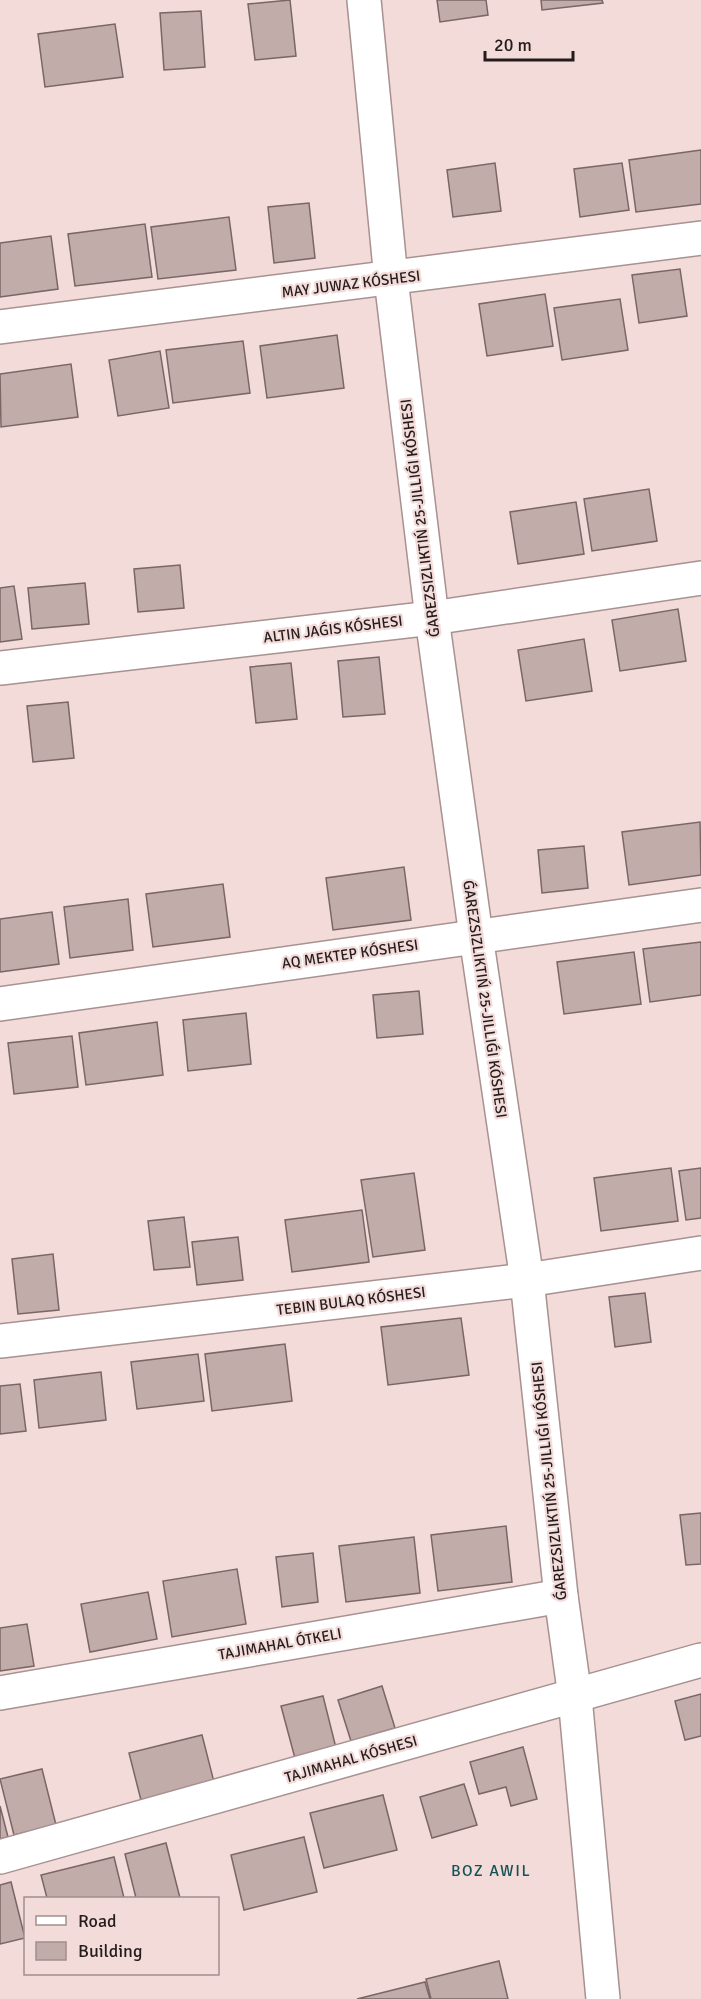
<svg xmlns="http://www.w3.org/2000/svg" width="701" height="1999" viewBox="0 0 701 1999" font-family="Signika,sans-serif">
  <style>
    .building { fill: #c2acaa; stroke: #7a6665; stroke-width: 1.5 }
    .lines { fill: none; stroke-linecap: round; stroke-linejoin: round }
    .minor-casing { stroke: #a79290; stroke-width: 36 }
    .minor { stroke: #fff; stroke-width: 33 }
    .labels { text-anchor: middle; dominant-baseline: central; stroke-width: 4.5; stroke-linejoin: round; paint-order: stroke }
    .street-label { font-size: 15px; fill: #241c1c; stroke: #f2dbd9 }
    .neighbourhood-label { font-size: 16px; letter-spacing: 1.5px; fill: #155255; stroke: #f2dbd9 }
  </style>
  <rect width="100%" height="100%" fill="#f2dbd9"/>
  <g class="building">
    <path d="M 290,0 L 296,56 L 255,60 L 248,4 Z"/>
    <path d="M 437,0 L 486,0 L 488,15 L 440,22 Z"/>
    <path d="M 541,0 L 602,0 L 603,3 L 542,10 Z"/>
    <path d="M 201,11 L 205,67 L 164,70 L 160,13 Z"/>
    <path d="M 115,24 L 123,77 L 45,87 L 38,34 Z"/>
    <path d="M 701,150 L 701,204 L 636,212 L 629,160 Z"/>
    <path d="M 495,163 L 501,211 L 453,217 L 447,170 Z"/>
    <path d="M 622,163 L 629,210 L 580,217 L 574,169 Z"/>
    <path d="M 309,203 L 315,258 L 274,263 L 268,207 Z"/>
    <path d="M 229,217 L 236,270 L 158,279 L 151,227 Z"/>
    <path d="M 145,224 L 152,277 L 75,286 L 68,234 Z"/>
    <path d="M 51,236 L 58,289 L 0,297 L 0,243 Z"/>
    <path d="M 680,269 L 687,316 L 639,323 L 632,275 Z"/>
    <path d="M 545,294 L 553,346 L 487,356 L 479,304 Z"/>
    <path d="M 620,299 L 628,350 L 562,360 L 554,308 Z"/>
    <path d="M 337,335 L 344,388 L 267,398 L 260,346 Z"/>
    <path d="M 243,341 L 250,393 L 173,403 L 166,350 Z"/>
    <path d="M 160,351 L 169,408 L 118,416 L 109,360 Z"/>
    <path d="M 71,364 L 78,417 L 1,427 L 0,374 Z"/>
    <path d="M 649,489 L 657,541 L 592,551 L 584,499 Z"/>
    <path d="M 576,502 L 584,554 L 518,564 L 510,512 Z"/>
    <path d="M 180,565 L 184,608 L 138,612 L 134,569 Z"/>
    <path d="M 85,583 L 89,624 L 32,629 L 28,588 Z"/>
    <path d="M 14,586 L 22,639 L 0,642 L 0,588 Z"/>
    <path d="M 678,609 L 686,661 L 620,671 L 612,620 Z"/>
    <path d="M 584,639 L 592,691 L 526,701 L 518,650 Z"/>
    <path d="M 379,657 L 385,714 L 343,717 L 338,661 Z"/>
    <path d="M 291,663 L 297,719 L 256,723 L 250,667 Z"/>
    <path d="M 68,702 L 74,758 L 33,762 L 27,706 Z"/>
    <path d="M 700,822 L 701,875 L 629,885 L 622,832 Z"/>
    <path d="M 584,846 L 588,888 L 542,893 L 538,850 Z"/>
    <path d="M 404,867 L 411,920 L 333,930 L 326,878 Z"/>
    <path d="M 223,884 L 230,937 L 153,947 L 146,894 Z"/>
    <path d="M 128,899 L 133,950 L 70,958 L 64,907 Z"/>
    <path d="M 52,912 L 59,964 L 0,972 L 0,919 Z"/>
    <path d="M 701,942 L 701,995 L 650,1002 L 643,949 Z"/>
    <path d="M 634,952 L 641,1004 L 564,1014 L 557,962 Z"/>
    <path d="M 419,991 L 423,1034 L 377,1038 L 373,995 Z"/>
    <path d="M 246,1013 L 251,1064 L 188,1071 L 183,1020 Z"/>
    <path d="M 157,1022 L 163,1075 L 86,1085 L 79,1033 Z"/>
    <path d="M 72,1036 L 78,1087 L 14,1094 L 8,1043 Z"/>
    <path d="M 671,1168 L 678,1221 L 601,1231 L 594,1178 Z"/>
    <path d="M 701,1168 L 701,1218 L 686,1220 L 679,1171 Z"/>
    <path d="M 414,1173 L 425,1250 L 373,1257 L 361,1180 Z"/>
    <path d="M 362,1210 L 369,1262 L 292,1272 L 285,1220 Z"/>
    <path d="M 184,1217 L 190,1267 L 154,1270 L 148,1221 Z"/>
    <path d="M 238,1237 L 243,1280 L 197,1285 L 192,1242 Z"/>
    <path d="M 53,1254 L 59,1310 L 18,1314 L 12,1259 Z"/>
    <path d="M 645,1293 L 651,1342 L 615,1347 L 609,1297 Z"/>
    <path d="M 461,1318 L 469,1375 L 388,1385 L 381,1327 Z"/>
    <path d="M 285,1344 L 292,1401 L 212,1411 L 205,1354 Z"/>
    <path d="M 198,1354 L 204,1401 L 137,1409 L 131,1362 Z"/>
    <path d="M 101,1372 L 106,1420 L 39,1428 L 34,1380 Z"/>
    <path d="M 20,1384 L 26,1431 L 0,1434 L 0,1386 Z"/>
    <path d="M 701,1513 L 701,1564 L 686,1565 L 680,1515 Z"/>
    <path d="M 506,1526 L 512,1582 L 438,1591 L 431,1535 Z"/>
    <path d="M 414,1537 L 420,1593 L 346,1602 L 339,1546 Z"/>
    <path d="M 313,1553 L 318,1602 L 282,1607 L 276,1557 Z"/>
    <path d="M 237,1569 L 246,1624 L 172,1637 L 163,1581 Z"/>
    <path d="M 148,1592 L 157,1639 L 90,1652 L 81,1604 Z"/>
    <path d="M 27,1624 L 34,1666 L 0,1671 L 0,1628 Z"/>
    <path d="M 382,1686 L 395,1728 L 351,1741 L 338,1700 Z"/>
    <path d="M 701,1694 L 701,1736 L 685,1740 L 675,1701 Z"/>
    <path d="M 323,1696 L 337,1752 L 296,1762 L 281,1706 Z"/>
    <path d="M 202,1735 L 216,1790 L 143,1808 L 129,1753 Z"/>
    <path d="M 523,1747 L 537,1799 L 511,1806 L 506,1787 L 479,1794 L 470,1762 Z"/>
    <path d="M 42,1769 L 56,1825 L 14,1835 L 0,1779 Z"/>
    <path d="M 464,1784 L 477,1825 L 432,1838 L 420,1797 Z"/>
    <path d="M 383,1795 L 397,1850 L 324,1868 L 310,1813 Z"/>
    <path d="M 0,1806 L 8,1837 L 0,1839 Z"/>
    <path d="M 304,1837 L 317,1892 L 244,1910 L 231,1855 Z"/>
    <path d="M 166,1843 L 180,1898 L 136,1898 L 125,1854 Z"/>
    <path d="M 114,1857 L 124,1898 L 47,1898 L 41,1875 Z"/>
    <path d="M 11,1882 L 25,1938 L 0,1944 L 0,1885 Z"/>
    <path d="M 499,1961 L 508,1999 L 431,1999 L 426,1979 Z"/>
    <path d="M 425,1982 L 430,1999 L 357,1999 Z"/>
  </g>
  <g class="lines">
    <g class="minor-casing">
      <g id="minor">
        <path d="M 364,0 L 391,279 L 432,618 L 476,936 L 527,1280 L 561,1596 L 575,1697 L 603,1999"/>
        <path d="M 0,327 L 701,238"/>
        <path d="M 0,668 L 432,618 L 701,578"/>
        <path d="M 0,1004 L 701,905"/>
        <path d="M 0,1341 L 527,1280 L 701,1253"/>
        <path d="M 0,1693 L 561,1596"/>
        <path d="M 0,1857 L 701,1660"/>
      </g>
    </g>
    <use href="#minor" class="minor"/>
  </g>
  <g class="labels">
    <g class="street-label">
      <text transform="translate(351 284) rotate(-7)">MAY JUWAZ KÓSHESI</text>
      <text transform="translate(420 518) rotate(-97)">ǴAREZSIZLIKTIŃ 25-JILLIǴI KÓSHESI</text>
      <text transform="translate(333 629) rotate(-7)">ALTIN JAǴIS KÓSHESI</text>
      <text transform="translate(350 954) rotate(-8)">AQ MEKTEP KÓSHESI</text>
      <text transform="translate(485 999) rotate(82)">ǴAREZSIZLIKTIŃ 25-JILLIǴI KÓSHESI</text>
      <text transform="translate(351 1301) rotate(-7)">TEBIN BULAQ KÓSHESI</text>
      <text transform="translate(549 1481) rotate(-96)">ǴAREZSIZLIKTIŃ 25-JILLIǴI KÓSHESI</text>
      <text transform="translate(280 1644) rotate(-10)">TAJIMAHAL ÓTKELI</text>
      <text transform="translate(351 1759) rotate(-16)">TAJIMAHAL KÓSHESI</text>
    </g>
    <g class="neighbourhood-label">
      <text x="491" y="1871">BOZ AWIL</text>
    </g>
  </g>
  <rect x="24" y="1897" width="195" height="78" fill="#f2dbd9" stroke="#a08f8d" stroke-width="1.5"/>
  <rect x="36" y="1916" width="30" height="9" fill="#ffffff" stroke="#a08f8d" stroke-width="1.5"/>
  <text x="78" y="1927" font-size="18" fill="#241c1c">Road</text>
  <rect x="36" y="1942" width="30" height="18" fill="#c2acaa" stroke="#a08f8d" stroke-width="1.5"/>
  <text x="78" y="1957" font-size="18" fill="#241c1c">Building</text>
  <path d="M485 51v9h88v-9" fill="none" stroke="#241c1c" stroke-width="3"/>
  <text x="494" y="51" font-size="18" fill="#241c1c" stroke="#f2dbd9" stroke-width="4.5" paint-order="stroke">20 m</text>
</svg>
